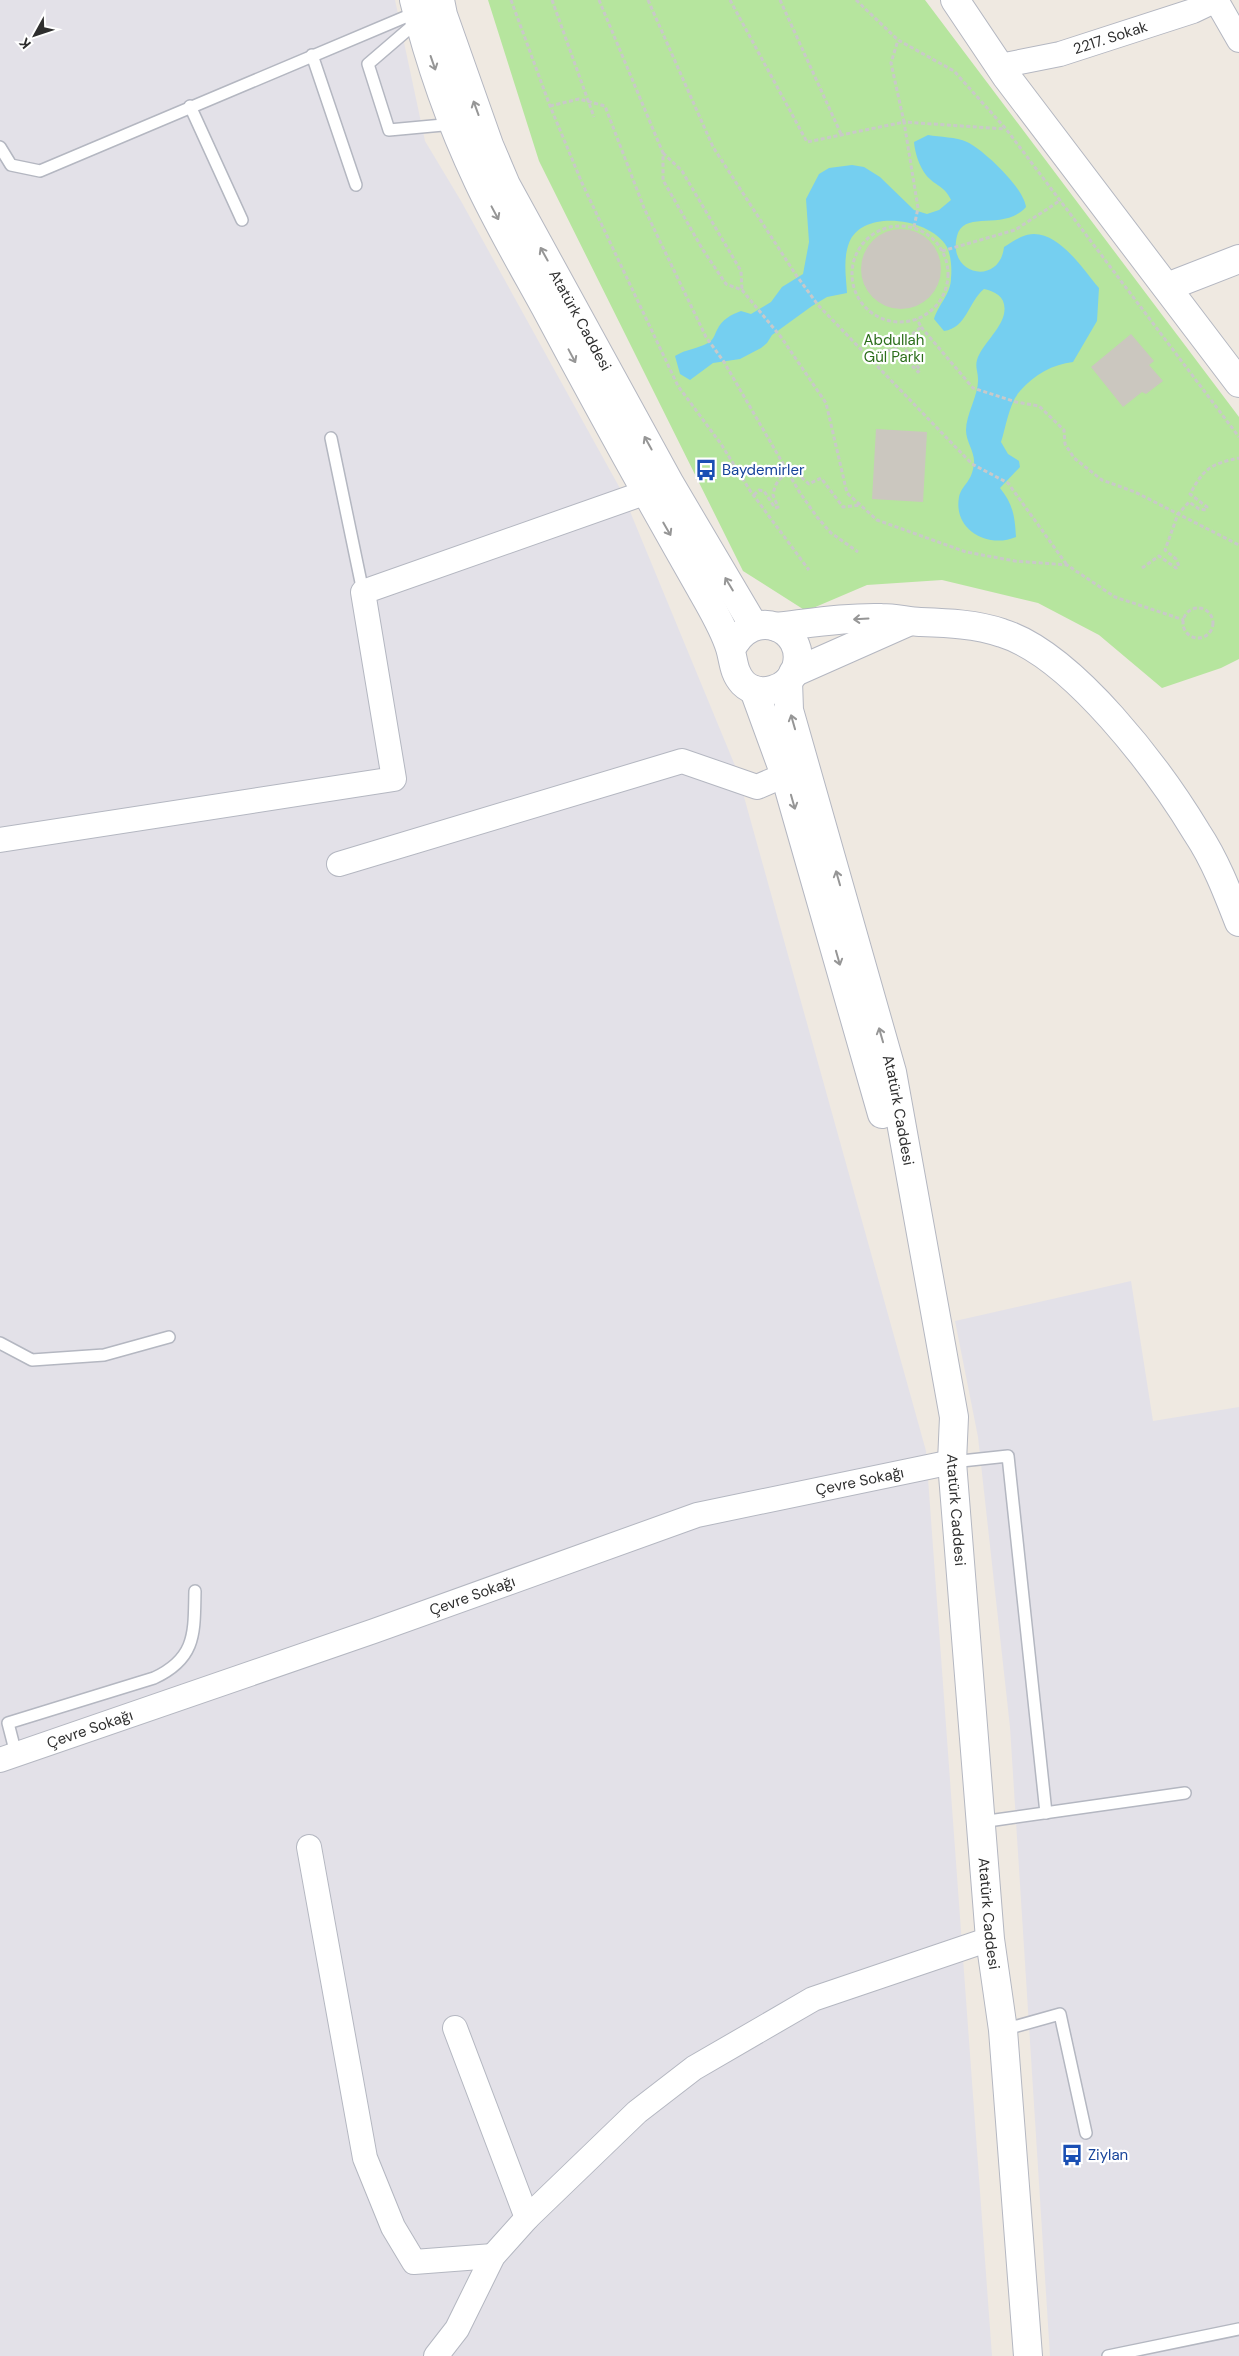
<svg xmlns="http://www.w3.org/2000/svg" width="1239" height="2356" viewBox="0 0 1239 2356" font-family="'DM Sans',sans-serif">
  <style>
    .industrial { fill: #e3e1e8 }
    .green { fill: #b6e59e }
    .water { fill: #75cff0 }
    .building { fill: #cbc7bf }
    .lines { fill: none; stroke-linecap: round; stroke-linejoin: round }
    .service-casing { stroke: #b4b7c1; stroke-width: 14 }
    .minor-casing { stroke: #b4b7c1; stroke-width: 26 }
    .tertiary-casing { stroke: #b4b7c1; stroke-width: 30 }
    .secondary-casing { stroke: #b4b7c1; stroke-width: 30 }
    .path { stroke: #c9c9c9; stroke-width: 3; stroke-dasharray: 4 2.5; stroke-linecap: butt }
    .service { stroke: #fff; stroke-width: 11 }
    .minor { stroke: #fff; stroke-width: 24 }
    .tertiary { stroke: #fff; stroke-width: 28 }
    .secondary { stroke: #fff; stroke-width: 28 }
    .oneway { stroke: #969696 }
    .labels { text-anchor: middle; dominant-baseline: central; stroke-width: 4.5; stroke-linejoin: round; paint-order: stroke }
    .street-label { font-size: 15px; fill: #2e2e2e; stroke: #fff }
    .park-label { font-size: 15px; fill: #2c6e1b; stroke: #fff }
    .transit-label { font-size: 15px; fill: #164399; stroke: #fff; text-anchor: start }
  </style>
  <rect width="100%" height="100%" fill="#efe9e1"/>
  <g class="industrial">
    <path d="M 0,0 L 395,0 L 425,141 L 461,201 L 622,492 L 736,768 L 926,1451 L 992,2356 L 0,2356 Z"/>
    <path d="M 1131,1281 L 1153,1421 L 1239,1407 L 1239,2356 L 1050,2356 L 1010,1727 L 978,1437 L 955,1321 Z"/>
  </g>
  <path class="green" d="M 488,0 L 925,0 L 1239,417 L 1239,659 L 1221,668 L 1162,688 L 1099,635 L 1038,603 L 942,580 L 867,585 L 806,611 L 743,571 L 539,161 Z"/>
  <path class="water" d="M 928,135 C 940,137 956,137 967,142 C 984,150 1024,188 1026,207 C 1004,232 964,209 957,236 C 947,276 1000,286 1004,247 C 1009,244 1015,240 1021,237 C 1053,222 1081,267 1099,288 L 1097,321 L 1073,362 C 1053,364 1034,375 1020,391 C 1009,403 1006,427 1001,442 L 1008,454 L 1019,461 L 1020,467 L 1000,488 C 1013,504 1015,517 1016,537 C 988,549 953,530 959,497 C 962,484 972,483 974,463 C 975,452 966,442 966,430 C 966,414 979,394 978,379 C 978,372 975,367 977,360 C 982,344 1000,331 1004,314 C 1007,298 997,292 984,289 C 968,302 967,328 944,331 L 934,319 C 938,305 951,294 951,278 C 952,268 951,256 947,247 C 931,218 862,208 849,243 C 843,259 846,276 847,293 L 827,297 L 812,306 L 772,335 L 767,343 L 761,348 L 740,359 L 713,363 L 690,380 L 680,374 L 675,356 C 686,349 697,349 708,343 C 714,339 714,336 717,330 C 722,319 731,315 741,311 L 751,314 L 771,302 L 782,287 L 803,274 L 809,242 L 806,199 L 819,174 L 829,168 L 852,165 L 864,167 L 880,177 L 914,210 L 927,214 L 939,210 L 951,200 C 944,185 935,186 926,175 C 919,166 915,153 914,142 Z"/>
  <g class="building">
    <circle cx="901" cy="269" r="40"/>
    <path d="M 1131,334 L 1154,361 L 1149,365 L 1163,381 L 1146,394 L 1142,392 L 1123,407 L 1091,367 Z"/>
    <path d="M 876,429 L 927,432 L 923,502 L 872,499 Z"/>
  </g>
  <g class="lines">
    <g class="service-casing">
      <g id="service">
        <path d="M 418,21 L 368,64 L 389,130 L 454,124"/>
        <path d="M 312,55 L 356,185"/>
        <path d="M 190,106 L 242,220"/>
        <path d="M 0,147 L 11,165 L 40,171 L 417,12"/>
        <path d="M 331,438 L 363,592"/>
        <path d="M 0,1343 L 32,1360 L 104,1355 L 169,1337"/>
        <path d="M 952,1462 L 1008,1456 L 1046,1813"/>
        <path d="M 16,1754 L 8,1723 L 154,1678 C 197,1658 194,1632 195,1591"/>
        <path d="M 981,1822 L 1185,1793"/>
        <path d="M 1003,2030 L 1060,2014 L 1086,2133"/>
        <path d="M 1108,2356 L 1239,2329"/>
      </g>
    </g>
    <g class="minor-casing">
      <g id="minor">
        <path d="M 1216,0 L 1239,40"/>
        <path id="s1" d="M 1000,66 L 1060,54 L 1193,11 L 1216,0"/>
        <path d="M 0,840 L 394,779 L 363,592 L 664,486"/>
        <path d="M 339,864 L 682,761 L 757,787 L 785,775"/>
        <path id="s2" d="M 0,1760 L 374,1631 L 697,1515 L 952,1462"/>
        <path d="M 309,1847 L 365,2158 L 393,2227 L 414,2262 L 493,2256"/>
        <path d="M 455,2028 L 527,2218"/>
        <path d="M 436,2356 L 457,2329 L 493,2256 L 527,2218 L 637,2112 L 694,2068 L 813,1999 L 990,1939"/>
      </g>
    </g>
    <g class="tertiary-casing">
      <g id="tertiary">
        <path d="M 955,0 L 1006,76 L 1239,383"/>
        <path d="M 1167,287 L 1239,259"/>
        <path d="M 776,627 C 811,623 847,617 882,618 C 894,618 907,621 920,622 C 947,623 976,624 1002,633 C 1073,655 1159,770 1197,833 C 1215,860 1227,891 1239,922"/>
        <path d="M 793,673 L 908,622"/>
      </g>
    </g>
    <g class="secondary-casing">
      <g id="secondary">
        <path d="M 414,0 C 429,61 451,124 478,181 C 499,226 525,270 549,314 C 598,406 649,498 701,589 C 711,607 724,628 730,648 C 734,661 733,672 743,683 C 759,699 789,690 796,668 C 808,628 752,604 731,650"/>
        <path id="s3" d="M 440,0 L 443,15 L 489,145 L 506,185 L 670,484 L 754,626"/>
        <path id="s4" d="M 788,681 L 789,710 L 892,1072 L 954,1417 L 952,1462 L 990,1939 L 1003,2030 L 1028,2356"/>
        <path d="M 754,690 L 785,775 L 882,1114"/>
      </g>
    </g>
    <g class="path">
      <path d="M 511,0 L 550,106 L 582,183 L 678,386 L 721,444 L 751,492 L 809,570"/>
      <path d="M 552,0 L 594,117"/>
      <path d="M 599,0 L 663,153 L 663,180 L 703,250 L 726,284 L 742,290 L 781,337 L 826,403 L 847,493 L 877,520 L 966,552 L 1015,561 L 1067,565 L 1115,597 L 1184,620"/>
      <path d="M 648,0 L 713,147 L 796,275 L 818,305 L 972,464 L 1008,483 L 1067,565"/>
      <path d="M 730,0 L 807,142 L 904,122 L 891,63 L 898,40"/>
      <path d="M 780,0 L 841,134"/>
      <path d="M 856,0 L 898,40 L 954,71 L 1006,129 L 1239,437"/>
      <path d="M 550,106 L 579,99 L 605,106 L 644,208 L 706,337 L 724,362 L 800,493 L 817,517 L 831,533 L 858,552"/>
      <path d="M 663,153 L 682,171 L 741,271 L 742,290"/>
      <circle cx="900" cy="274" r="48"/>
      <path d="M 914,227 L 918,208 L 904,122 L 1005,129"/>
      <path d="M 942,251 L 1015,230 L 1061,200"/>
      <path d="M 921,327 L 973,388 L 1016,402 L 1039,406 L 1064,430 L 1065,444 L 1074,458 L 1102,480 L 1135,492 L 1239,545"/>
      <path d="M 868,355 L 896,349 L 918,372 L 920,370 L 901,343 L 921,327 L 917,319"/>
      <path d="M 754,495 L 759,490 L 764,491 L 775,508 L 778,507 L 773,495 C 775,481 783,472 797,473 L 809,484 L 821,478 L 843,507 L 861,505"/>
      <path d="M 1142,568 L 1159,556 L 1176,568 L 1179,566 L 1176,559 L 1165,550 L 1178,514 L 1189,502 L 1199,509 L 1206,510 L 1207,507 L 1190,494 C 1204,468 1211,464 1239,458"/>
      <circle cx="1198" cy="623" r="15"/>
    </g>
    <use href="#service" class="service"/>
    <use href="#minor" class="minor"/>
    <use href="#tertiary" class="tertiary"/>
    <use href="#secondary" class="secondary"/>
  </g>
  <defs><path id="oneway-shaft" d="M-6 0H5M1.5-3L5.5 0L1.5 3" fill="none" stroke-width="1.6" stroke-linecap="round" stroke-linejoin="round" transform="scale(1.25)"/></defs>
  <g class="oneway">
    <use href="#oneway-shaft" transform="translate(433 63) rotate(71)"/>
    <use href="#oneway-shaft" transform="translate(476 108) rotate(-110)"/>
    <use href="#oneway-shaft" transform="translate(495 213) rotate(62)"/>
    <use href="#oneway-shaft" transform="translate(544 254) rotate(-119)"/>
    <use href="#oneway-shaft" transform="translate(572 356) rotate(62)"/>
    <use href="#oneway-shaft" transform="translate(648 443) rotate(-119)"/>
    <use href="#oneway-shaft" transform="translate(667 529) rotate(60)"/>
    <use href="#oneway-shaft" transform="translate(729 584) rotate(-121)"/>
    <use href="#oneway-shaft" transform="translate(861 619) rotate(177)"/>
    <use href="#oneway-shaft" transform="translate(793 722) rotate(-106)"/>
    <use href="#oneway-shaft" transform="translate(793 802) rotate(74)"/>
    <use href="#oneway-shaft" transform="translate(838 878) rotate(-106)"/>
    <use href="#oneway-shaft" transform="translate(838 958) rotate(74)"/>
    <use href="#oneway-shaft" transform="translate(881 1035) rotate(-106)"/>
  </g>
  <defs>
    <g id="bus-bare" transform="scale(1.725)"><path d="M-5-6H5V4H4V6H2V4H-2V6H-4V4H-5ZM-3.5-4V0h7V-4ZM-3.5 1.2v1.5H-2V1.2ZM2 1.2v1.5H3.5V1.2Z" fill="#1a4fb4" stroke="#fff" stroke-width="2.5" paint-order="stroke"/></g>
  </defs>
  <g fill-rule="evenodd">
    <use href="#bus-bare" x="706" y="470"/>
    <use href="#bus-bare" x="1072" y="2155"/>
  </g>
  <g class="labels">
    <g class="street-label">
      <text stroke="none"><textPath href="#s1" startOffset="114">2217. Sokak</textPath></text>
      <text stroke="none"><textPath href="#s3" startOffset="351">Atatürk Caddesi</textPath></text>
      <text stroke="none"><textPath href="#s4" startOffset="444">Atatürk Caddesi</textPath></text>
      <text stroke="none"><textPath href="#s2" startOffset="905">Çevre Sokağı</textPath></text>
      <text stroke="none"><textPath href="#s4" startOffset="849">Atatürk Caddesi</textPath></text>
      <text stroke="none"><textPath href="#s2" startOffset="500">Çevre Sokağı</textPath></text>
      <text stroke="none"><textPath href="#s2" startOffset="95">Çevre Sokağı</textPath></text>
      <text stroke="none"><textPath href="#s4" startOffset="1254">Atatürk Caddesi</textPath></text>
    </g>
    <g class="park-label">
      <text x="894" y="340">Abdullah<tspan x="894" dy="17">Gül Parkı</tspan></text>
    </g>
    <g class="transit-label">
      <text x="722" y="470">Baydemirler</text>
      <text x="1088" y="2155">Ziylan</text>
    </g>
  </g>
  <g transform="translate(35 35) rotate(230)" stroke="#ffffff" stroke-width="4" paint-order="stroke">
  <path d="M0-4L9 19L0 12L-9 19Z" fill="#2e2e2e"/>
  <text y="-8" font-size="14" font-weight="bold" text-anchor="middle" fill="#2e2e2e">K</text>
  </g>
</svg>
